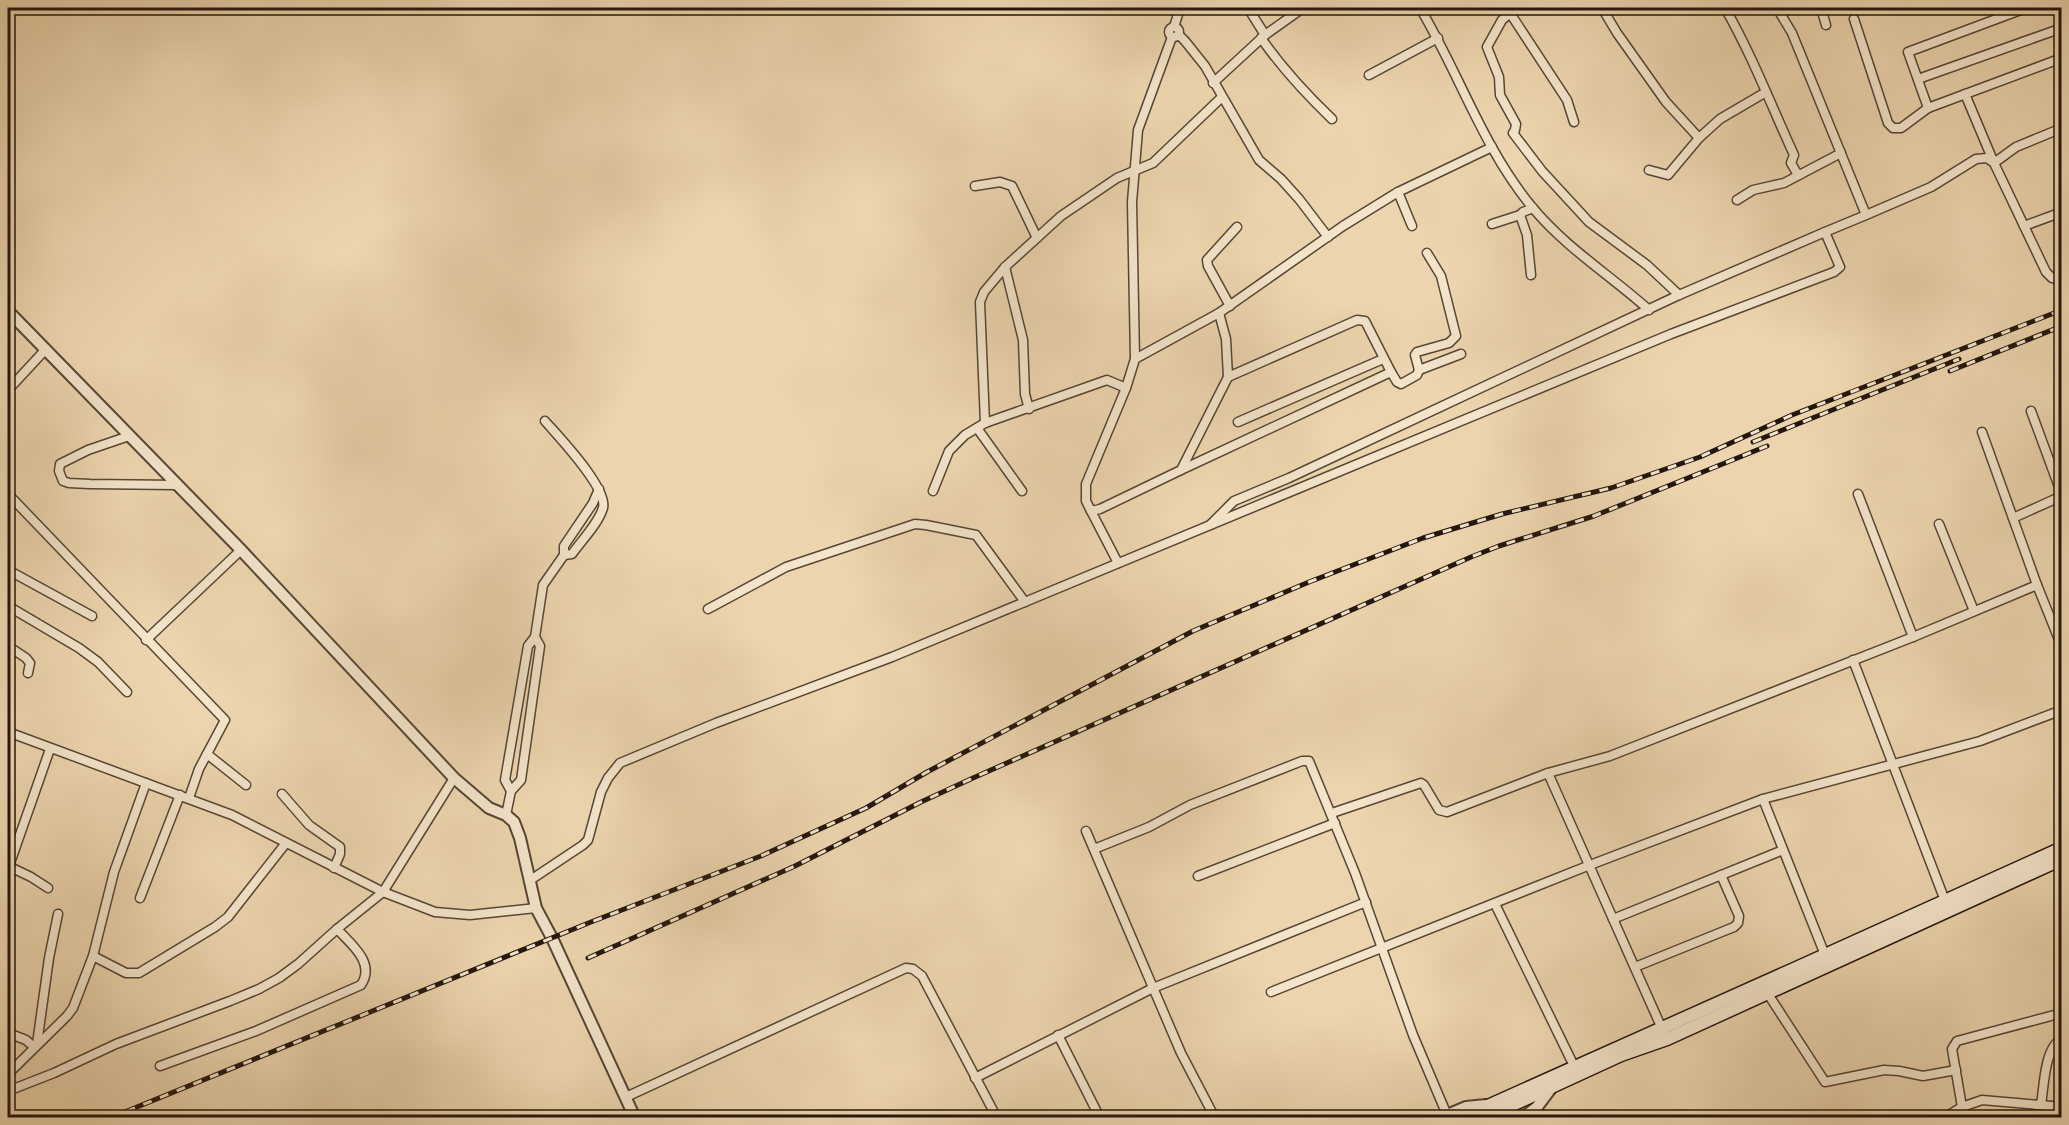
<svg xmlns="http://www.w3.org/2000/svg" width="2069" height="1125" viewBox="0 0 2069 1125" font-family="'IM FELL Double Pica',serif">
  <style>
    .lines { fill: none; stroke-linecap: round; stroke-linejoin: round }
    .minor-casing { stroke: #564636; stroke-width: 11 }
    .tertiary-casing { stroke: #564636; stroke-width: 14 }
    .secondary-casing { stroke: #24160e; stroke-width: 15 }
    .minor { stroke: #f3e4ca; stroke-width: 8 }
    .tertiary { stroke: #f3e4ca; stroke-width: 10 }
    .secondary { stroke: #f3e4ca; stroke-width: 12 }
    .rail-casing { stroke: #24160e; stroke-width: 5 }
    .rail { stroke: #f3e4ca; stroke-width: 3; stroke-dasharray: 9; stroke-linecap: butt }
  </style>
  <rect width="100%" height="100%" fill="#ecd5ae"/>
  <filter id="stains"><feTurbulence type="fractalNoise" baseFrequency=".00333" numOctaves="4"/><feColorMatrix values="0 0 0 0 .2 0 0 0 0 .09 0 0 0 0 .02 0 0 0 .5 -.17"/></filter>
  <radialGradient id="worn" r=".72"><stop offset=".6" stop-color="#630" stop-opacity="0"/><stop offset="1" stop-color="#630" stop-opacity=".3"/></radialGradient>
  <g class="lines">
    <g class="minor-casing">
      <g id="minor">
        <path d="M 1248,8 L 1265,35"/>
        <path d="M 1420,8 C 1459,73 1483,148 1532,207 C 1566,248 1610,275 1649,310"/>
        <path d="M 1506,8 L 1510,13 L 1518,8"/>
        <path d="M 1602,8 L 1617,33 L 1666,102 L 1699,138 L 1668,175 L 1649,170"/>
        <path d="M 1725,8 C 1752,55 1771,105 1794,155 L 1791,163 L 1798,175"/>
        <path d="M 1821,8 L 1826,25"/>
        <path d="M 2026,8 L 1908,52 L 1928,108 L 2062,58"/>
        <path d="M 2060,8 L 2062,9"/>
        <path d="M 1854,19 L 1888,123 L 1893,128 L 1901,128 L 1928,108"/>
        <circle cx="1174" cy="32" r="5"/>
        <path d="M 1174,27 L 1180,8"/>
        <path d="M 1179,35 L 1185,41 L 1205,66 L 1259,160 L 1281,179 L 1299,199 L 1328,237"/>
        <path d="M 1172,37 L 1138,130 L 1132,202 L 1135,359 L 1126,388 L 1086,484 L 1086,501 L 1091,511 L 1100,509 L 1181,470 L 1228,377 L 1226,339 L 1219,313"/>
        <path d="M 1261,38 C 1282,68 1306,94 1332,119"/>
        <path d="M 1369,75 L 1438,38"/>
        <path d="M 1918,79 L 2062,28"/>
        <path d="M 1213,83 L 1265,35 L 1303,8"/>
        <path d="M 1965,94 L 1994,163 L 2016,147 L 2062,128"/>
        <path d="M 1574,122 L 1567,100 L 1510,13 L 1502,20 L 1487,47 L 1499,77 L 1500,95 L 1516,124 L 1515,130 L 1513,133 L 1542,171 L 1589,222 L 1647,265 L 1679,295"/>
        <path d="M 1699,138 L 1720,119 L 1766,92"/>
        <path d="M 975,186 L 1000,182 L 1012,186 L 1037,238"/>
        <path d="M 1398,192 L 1412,226"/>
        <path d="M 1737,200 L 1753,190 L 1784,183 L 1841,153"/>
        <path d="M 1866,215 L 1931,187 L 1976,159 L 1987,158 L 1994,163 L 2046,272 L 2052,278 L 2062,281"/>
        <path d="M 1492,224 L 1520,215"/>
        <path d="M 2024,226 L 2062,212"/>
        <path d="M 1005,267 L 1023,340 L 1025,394 L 1029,409"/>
        <path d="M 1531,275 L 1527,235 L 1520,215 L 1523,212 L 1533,208"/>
        <path d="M 1230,306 L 1208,266 L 1207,260 L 1237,227"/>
        <path d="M 1135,359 L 1219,313 L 1343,226 L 1398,192 L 1492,147"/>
        <path d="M 1419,370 L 1461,354"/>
        <path d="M 1228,377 L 1357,320 L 1365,321 L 1391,372"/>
        <path d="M 8,390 L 46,349"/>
        <path d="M 2031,411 L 2062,495"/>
        <path d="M 545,421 C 558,436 608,488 603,508 C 598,524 582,540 572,554 L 564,555"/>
        <path d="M 1238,422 L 1383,359"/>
        <path d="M 985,423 L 980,302 L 984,292 L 1005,267 L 1061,216 L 1117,178 L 1153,163 L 1222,97"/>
        <path d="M 977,428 L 1022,491"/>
        <path d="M 1982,432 L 2037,585 L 2062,647"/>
        <path d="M 129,436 L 88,450 L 60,464 L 59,471 L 63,481 L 69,483 L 90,484 L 176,485"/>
        <path d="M 1181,470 L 1391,372 L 1397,382 L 1401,384 L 1417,375 L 1419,370 L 1415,355 L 1417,352 L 1449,343 L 1456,336 L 1441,276 L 1427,253"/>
        <path d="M 933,491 L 949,451 L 965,435 L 985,423 L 1107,380 L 1126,388"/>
        <path d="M 8,494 L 225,720 L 199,769 L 189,798"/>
        <path d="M 1858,494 L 1913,637"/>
        <path d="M 1091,511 L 1118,563"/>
        <path d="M 2013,518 L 2062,496"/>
        <path d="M 1939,524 L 1974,611"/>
        <path d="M 1210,525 L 1234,501 L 1289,478 L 1679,295 L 1825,232"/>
        <path d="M 8,570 L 92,616"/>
        <path d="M 8,606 L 79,648 L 98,662 L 127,692"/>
        <path d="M 708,609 L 786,567 L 915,524 L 926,525 L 976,535 L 1025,602"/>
        <path d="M 146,640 L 241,550"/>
        <path d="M 8,646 L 26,658 L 30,663 L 28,673"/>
        <path d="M 1853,660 L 1947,906"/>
        <path d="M 8,732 L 232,815 L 383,892 L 435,912 L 470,915 L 536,908"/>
        <path d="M 207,754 L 246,785"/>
        <path d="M 1548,773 L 1663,1031"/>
        <path d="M 511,791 L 505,780 L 528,646 L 535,637 L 543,585 L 564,555 L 564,546 L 593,503 L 599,489"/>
        <path d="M 282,794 L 309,825 L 340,847 L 340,854 L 334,868"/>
        <path d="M 1763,799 L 1825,955"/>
        <path d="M 1332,813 L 1421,783 L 1424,785 L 1439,810 L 1447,812 L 1548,773 L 1610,756 L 1913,637 L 2037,585"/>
        <path d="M 506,815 L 511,791 L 521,780 L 540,646 L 535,637"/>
        <path d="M 1086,831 L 1181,1053 L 1215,1118"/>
        <path d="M 1094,849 L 1149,827 L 1190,805 L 1302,761 L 1309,761 L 1355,873 L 1413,1035 L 1447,1115"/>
        <path d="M 8,866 L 31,877 L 48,888"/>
        <path d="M 9,866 L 50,749"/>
        <path d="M 1198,876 L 1335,823"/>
        <path d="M 529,881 L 583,845 L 588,840 L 601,792 L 608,778 L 620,763 L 716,723 L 892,657 L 1671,334 L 1834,272 L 1840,267 L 1825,232 L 1866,215 L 1792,33 L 1777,8"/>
        <path d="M 140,898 L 180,795"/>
        <path d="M 1495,904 L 1574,1066"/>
        <path d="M 1613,919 L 1783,850"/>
        <path d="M 93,956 L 114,872 L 146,783"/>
        <path d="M 1635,967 L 1734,927 L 1738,923 L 1739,916 L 1721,875"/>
        <path d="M 1271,992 L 1590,865 L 1763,799 L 1980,741 L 2062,710"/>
        <path d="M 1768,994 L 1825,1082 L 1884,1070 L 1899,1071 L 1923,1076 L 1956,1070"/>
        <path d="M 8,1033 L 26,1040 L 34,1047"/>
        <path d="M 1058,1035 L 1100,1118"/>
        <path d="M 37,1044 L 49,958 L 58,914"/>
        <path d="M 160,1066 L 256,1031 L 361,985 C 376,963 351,944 337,929"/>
        <path d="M 8,1074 L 67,1016 L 73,1008 L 93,956 L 126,973 L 139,973 L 215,927 L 228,917 L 286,843"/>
        <path d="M 975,1078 L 1153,988 L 1366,902"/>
        <path d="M 8,1091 L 54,1073 L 116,1044 L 230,1001 L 259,989 L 279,978 L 298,964 L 337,929 L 383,892 L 454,778"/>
        <path d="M 626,1097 L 906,968 L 913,969 L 922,976 L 997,1118"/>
        <path d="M 2041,1105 C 2044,1088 2044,1047 2062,1039"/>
        <path d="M 1944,1118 L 1962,1107 L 1982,1100 L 2062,1107"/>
        <path d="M 1958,1118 L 1962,1107 L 1952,1049 L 1957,1041 L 2062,1013"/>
        <path d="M 2047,1118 L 2051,1106"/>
      </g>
    </g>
    <g class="tertiary-casing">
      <g id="tertiary">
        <path d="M 8,311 L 241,550 L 454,778 L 489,808 L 506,815 L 514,822 L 520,838 L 536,908 L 552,938 L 635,1118"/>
        <path d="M 1440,1118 L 1466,1107 L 1486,1105"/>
        <path d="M 1523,1118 L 1537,1107 L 1552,1087"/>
      </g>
    </g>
    <g class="secondary-casing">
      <g id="secondary">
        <path d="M 1461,1118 L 1794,969 L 2062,848"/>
        <path d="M 1484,1118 L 1621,1055 L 1667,1039 L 2062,859"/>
      </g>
    </g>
    <use href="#minor" class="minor"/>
    <use href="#tertiary" class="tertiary"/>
    <use href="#secondary" class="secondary"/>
    <g class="rail-casing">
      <g id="rail">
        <path d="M 1950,371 L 2062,326"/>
        <path d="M 1753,442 L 1959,359"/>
        <path d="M 588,958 L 795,866 L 921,802 L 973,778 L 1471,557 L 1499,546 L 1594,516 L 1767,446"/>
        <path d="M 110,1118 L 591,922 L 761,856 L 866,808 L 927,772 L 1193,631 L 1309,582 L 1423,538 L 1502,514 L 1611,488 L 1700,457 L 1792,415 L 2062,310"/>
      </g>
    </g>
    <use href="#rail" class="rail"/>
  </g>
  <rect width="2069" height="1125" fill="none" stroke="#ecd5ae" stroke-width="30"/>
  <rect x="9" y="9" width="2051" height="1107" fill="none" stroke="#24160e" stroke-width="3"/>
  <rect x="15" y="15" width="2039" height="1095" fill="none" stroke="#24160e" stroke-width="1.5"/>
  <rect width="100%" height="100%" filter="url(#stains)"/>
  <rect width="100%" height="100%" fill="url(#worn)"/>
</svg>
